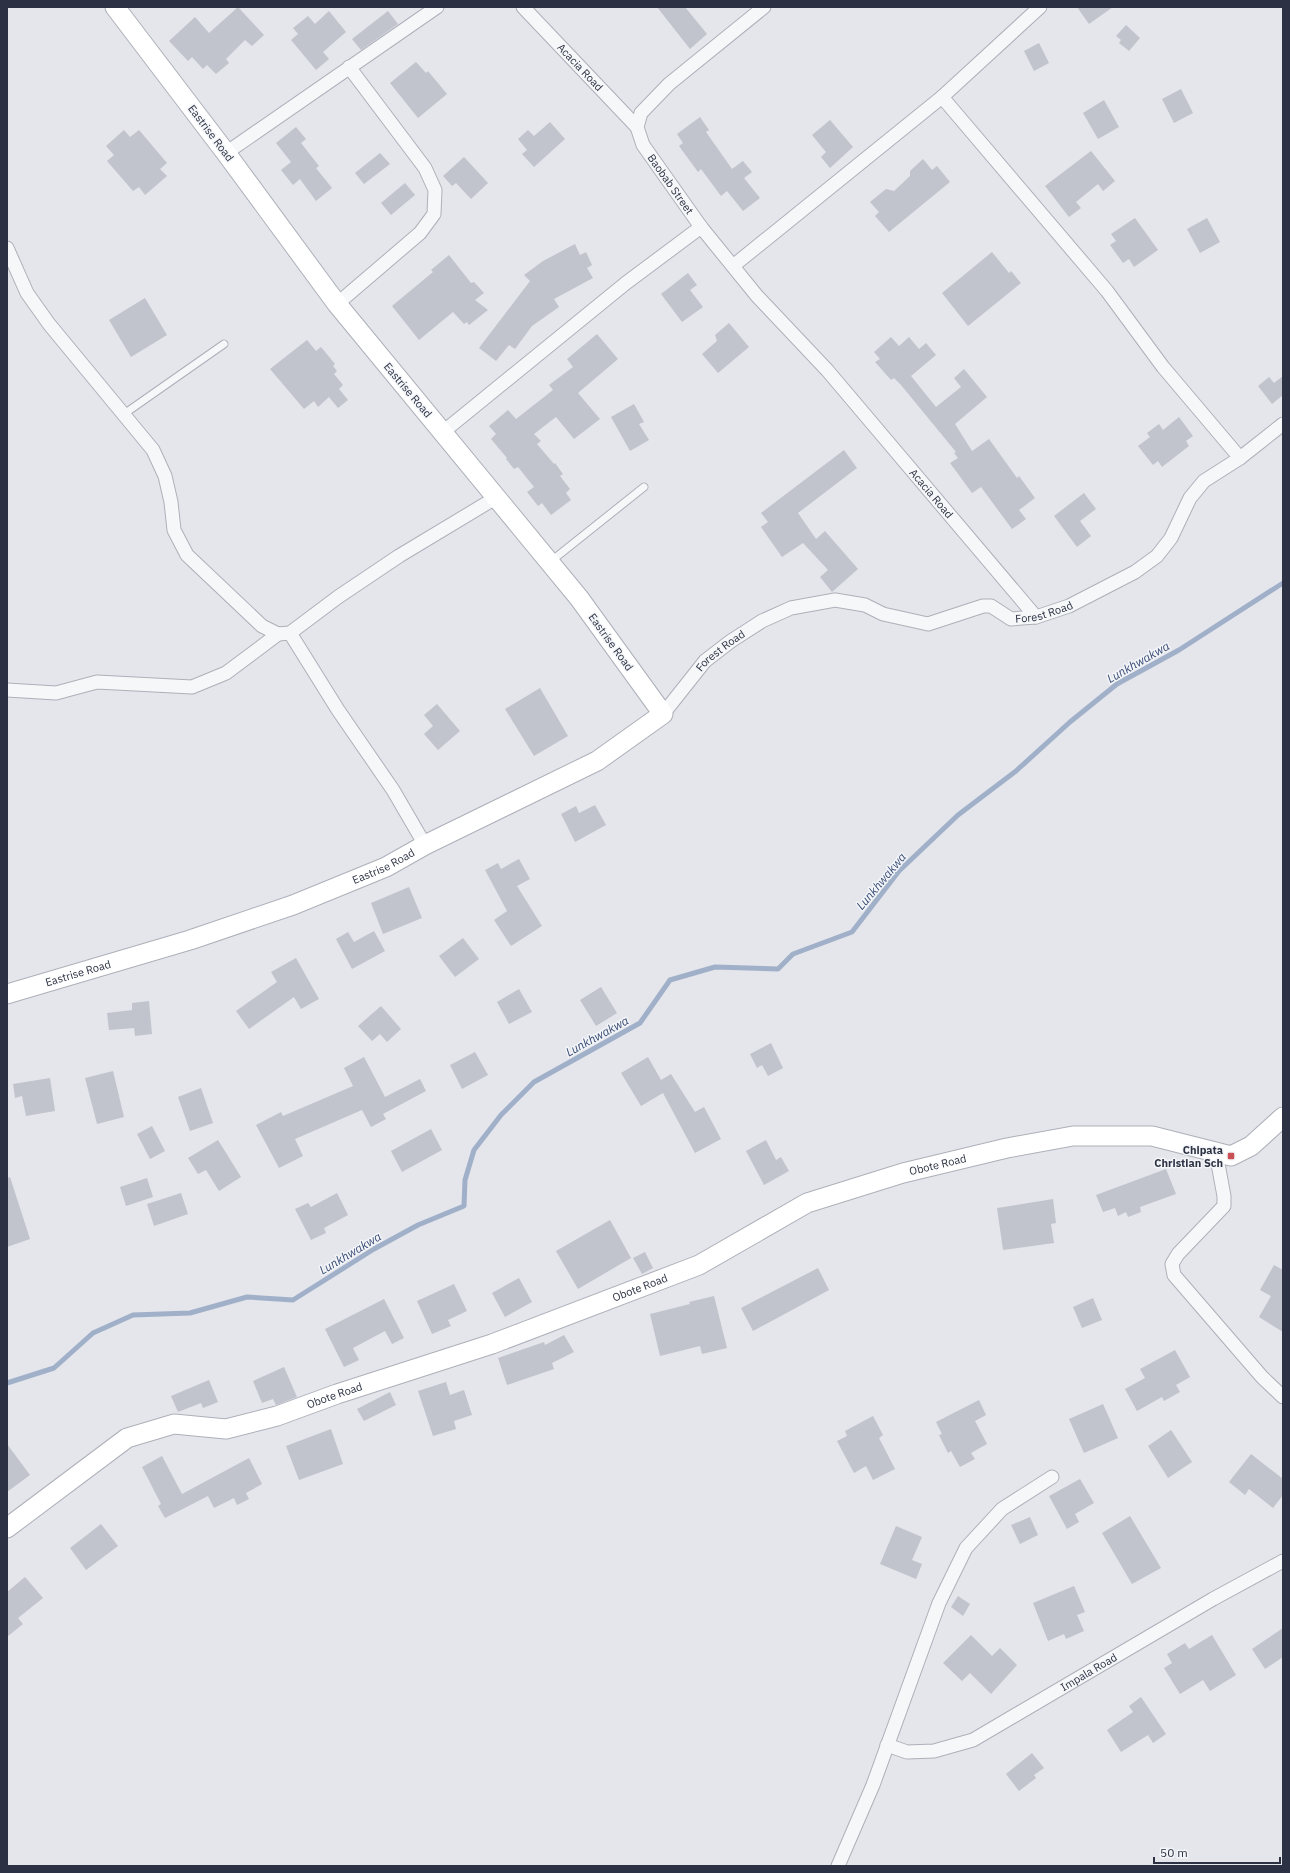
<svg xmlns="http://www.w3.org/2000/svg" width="1290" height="1873" viewBox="0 0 1290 1873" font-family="'IBM Plex Sans',sans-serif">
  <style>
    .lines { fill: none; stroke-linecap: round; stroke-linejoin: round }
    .stream { stroke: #a1b0c9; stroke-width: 5 }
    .building { fill: #c1c4cd }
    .lane-casing { stroke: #adb0b9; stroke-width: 9 }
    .street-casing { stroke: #adb0b9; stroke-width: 15 }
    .secondary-casing { stroke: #adb0b9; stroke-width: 21 }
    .lane { stroke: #f6f7f9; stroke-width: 7 }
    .street { stroke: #f6f7f9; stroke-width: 13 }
    .secondary { stroke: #fff; stroke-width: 19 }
    .poi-dot { fill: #c95054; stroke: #f3f5f8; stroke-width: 1.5 }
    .labels { text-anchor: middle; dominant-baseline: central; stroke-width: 3; stroke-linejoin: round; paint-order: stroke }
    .street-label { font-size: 11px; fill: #2c3243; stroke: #f3f5f8 }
    .poi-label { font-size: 11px; font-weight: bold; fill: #2c3243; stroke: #f3f5f8; text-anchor: end }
    .water-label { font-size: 12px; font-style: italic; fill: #384c75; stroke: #f3f5f8 }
  </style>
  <rect width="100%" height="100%" fill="#e4e6eb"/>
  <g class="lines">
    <path class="stream" d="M 7,1383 L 54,1368 L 93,1333 L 133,1315 L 190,1313 L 247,1297 L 293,1300 L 374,1249 L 418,1225 L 464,1206 L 465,1180 L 474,1150 L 501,1115 L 534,1082 L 640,1023 L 670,980 L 715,967 L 778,969 L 793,954 L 852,932 L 899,871 L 958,815 L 1016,771 L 1070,722 L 1117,684 L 1179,650 L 1283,583"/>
  </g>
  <g class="building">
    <path d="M 238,7 L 264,35 L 252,46 L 245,40 L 226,59 L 229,63 L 216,74 L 207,65 L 203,69 L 192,57 L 188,61 L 169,41 L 195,17 L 209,33 Z"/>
    <path d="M 657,7 L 685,7 L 707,34 L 690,49 Z"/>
    <path d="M 1077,7 L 1113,7 L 1089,24 Z"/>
    <path d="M 329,11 L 346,32 L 323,52 L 329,59 L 316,70 L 291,40 L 298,34 L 293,28 L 308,16 L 315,24 Z"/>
    <path d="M 388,11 L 398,24 L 361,50 L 352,39 Z"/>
    <path d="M 1126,25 L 1140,38 L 1129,51 L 1119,43 L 1121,40 L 1116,36 Z"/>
    <path d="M 1039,43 L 1049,63 L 1034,71 L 1024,51 Z"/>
    <path d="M 416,62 L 426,73 L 428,71 L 447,94 L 418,118 L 390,83 Z"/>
    <path d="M 1181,89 L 1193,113 L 1174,123 L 1162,99 Z"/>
    <path d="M 1104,100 L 1119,127 L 1098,139 L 1083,113 Z"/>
    <path d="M 700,117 L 709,130 L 706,132 L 732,169 L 743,161 L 752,172 L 744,178 L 760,198 L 743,211 L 727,191 L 721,196 L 701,169 L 698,172 L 679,146 L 683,143 L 677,134 Z"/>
    <path d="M 830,120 L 853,147 L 830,168 L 821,157 L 826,152 L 812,135 Z"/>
    <path d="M 550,122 L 565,139 L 534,167 L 522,154 L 527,150 L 518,139 L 528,130 L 534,136 Z"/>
    <path d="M 296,127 L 306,139 L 301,143 L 319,166 L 316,168 L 332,188 L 316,201 L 300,179 L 293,185 L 281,170 L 291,162 L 276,143 Z"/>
    <path d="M 124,130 L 130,137 L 139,130 L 167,163 L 160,169 L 167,176 L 145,195 L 139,187 L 133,191 L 107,161 L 114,155 L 106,146 Z"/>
    <path d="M 1091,151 L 1115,181 L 1103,191 L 1098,184 L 1076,202 L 1081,208 L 1069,217 L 1045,186 Z"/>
    <path d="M 380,153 L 390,164 L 364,184 L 355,173 Z"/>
    <path d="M 464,157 L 488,183 L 471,199 L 456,183 L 452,186 L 443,176 Z"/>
    <path d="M 923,159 L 932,170 L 937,166 L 950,182 L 889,232 L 875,216 L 879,212 L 870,202 L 886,189 L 894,191 L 910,176 L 910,171 Z"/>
    <path d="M 405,183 L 415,195 L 391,215 L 381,203 Z"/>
    <path d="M 1135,218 L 1158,250 L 1134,267 L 1129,259 L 1123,263 L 1110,245 L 1116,241 L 1111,234 Z"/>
    <path d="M 1207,218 L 1220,242 L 1200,253 L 1187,229 Z"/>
    <path d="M 575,244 L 580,255 L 586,252 L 592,265 L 587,268 L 593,278 L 554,299 L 559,307 L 532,326 L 515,349 L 509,345 L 496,361 L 479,348 L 530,281 L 524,275 L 543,261 Z"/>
    <path d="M 992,252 L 1009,273 L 1011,271 L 1021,283 L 968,326 L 942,293 Z"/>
    <path d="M 449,255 L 471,283 L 474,282 L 484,293 L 475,300 L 488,310 L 469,325 L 467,322 L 464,324 L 453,312 L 419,340 L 392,306 L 433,272 L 431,270 Z"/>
    <path d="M 688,273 L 697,285 L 690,290 L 703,307 L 682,322 L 661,294 Z"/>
    <path d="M 145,298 L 167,335 L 131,357 L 109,320 Z"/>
    <path d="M 729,323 L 749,347 L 718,373 L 702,354 L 717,341 L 715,335 Z"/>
    <path d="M 597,334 L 618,359 L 578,393 L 600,419 L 574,439 L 556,417 L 534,434 L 541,441 L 537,444 L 554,464 L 555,463 L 563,474 L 560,476 L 570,489 L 566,493 L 571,500 L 551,515 L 542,503 L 538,506 L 527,492 L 534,487 L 518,467 L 514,469 L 506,459 L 507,458 L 491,439 L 496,434 L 489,426 L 508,410 L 516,419 L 553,390 L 549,385 L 573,367 L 567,359 Z"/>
    <path d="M 891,337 L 899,346 L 909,337 L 919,349 L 926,343 L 936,355 L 911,376 L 936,407 L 961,387 L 954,378 L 964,369 L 987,397 L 955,424 L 972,451 L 989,439 L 1017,478 L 1019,476 L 1035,498 L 1019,510 L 1026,519 L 1012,529 L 981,487 L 972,493 L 950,463 L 958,458 L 954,453 L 956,452 L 901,385 L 894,378 L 891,380 L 875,362 L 880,359 L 874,352 Z"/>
    <path d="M 307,340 L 316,351 L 321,347 L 335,364 L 333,366 L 337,371 L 334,374 L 343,385 L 339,389 L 348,400 L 338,408 L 329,397 L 318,407 L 314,401 L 304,409 L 270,369 Z"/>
    <path d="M 1283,376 L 1283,395 L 1272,404 L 1258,386 L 1269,377 L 1274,383 Z"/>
    <path d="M 634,404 L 644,422 L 639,424 L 649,440 L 630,451 L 611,417 Z"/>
    <path d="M 1179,417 L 1193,436 L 1186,441 L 1189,446 L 1162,467 L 1158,461 L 1153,465 L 1138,446 L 1150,437 L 1147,433 L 1159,424 L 1163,430 Z"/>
    <path d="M 844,450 L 857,468 L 798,513 L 816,539 L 825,531 L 858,569 L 832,592 L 820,577 L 828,570 L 803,543 L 782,557 L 761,527 L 768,522 L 761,513 Z"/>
    <path d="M 1084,493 L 1096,509 L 1080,521 L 1091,536 L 1077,547 L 1054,516 Z"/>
    <path d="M 540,688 L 568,736 L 534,756 L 505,709 Z"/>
    <path d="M 437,704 L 460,731 L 438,750 L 424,734 L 433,726 L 424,715 Z"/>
    <path d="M 595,805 L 606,825 L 575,842 L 561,814 L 576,806 L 579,813 Z"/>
    <path d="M 519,859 L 530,879 L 517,886 L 542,926 L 511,946 L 494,920 L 507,911 L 485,870 L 498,863 L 501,869 Z"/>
    <path d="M 409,887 L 422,918 L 383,934 L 371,903 Z"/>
    <path d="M 374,931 L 385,951 L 352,969 L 336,939 L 348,932 L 354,942 Z"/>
    <path d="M 463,938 L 479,959 L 455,977 L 439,956 Z"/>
    <path d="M 296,958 L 319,999 L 301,1009 L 294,997 L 249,1029 L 236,1011 L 277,982 L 271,972 Z"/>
    <path d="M 601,987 L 617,1013 L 596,1026 L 580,1000 Z"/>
    <path d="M 519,989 L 532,1012 L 509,1024 L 497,1002 Z"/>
    <path d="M 149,1001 L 152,1034 L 135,1036 L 134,1028 L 109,1030 L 107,1013 L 132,1010 L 132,1003 Z"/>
    <path d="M 381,1006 L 401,1029 L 387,1042 L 380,1034 L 372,1041 L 358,1026 Z"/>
    <path d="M 771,1043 L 783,1068 L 768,1076 L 762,1065 L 757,1068 L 750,1054 Z"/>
    <path d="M 475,1052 L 488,1075 L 462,1089 L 450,1065 Z"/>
    <path d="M 364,1057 L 385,1097 L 420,1079 L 426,1091 L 383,1114 L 386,1119 L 371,1127 L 362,1110 L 295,1139 L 303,1156 L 279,1168 L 256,1125 L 281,1112 L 283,1116 L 353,1086 L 344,1068 Z"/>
    <path d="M 648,1057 L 661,1080 L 671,1074 L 695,1112 L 704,1107 L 721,1139 L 695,1153 L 663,1093 L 641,1106 L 621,1073 Z"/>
    <path d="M 113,1071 L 124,1117 L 97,1124 L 85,1078 Z"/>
    <path d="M 50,1078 L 55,1111 L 26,1116 L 22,1096 L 15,1098 L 13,1084 Z"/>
    <path d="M 201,1088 L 213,1123 L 190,1131 L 178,1097 Z"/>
    <path d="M 152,1126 L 165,1151 L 150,1159 L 137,1134 Z"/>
    <path d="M 431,1129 L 442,1150 L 402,1172 L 391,1151 Z"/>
    <path d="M 218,1140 L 241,1177 L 219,1191 L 206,1170 L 198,1174 L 188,1158 Z"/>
    <path d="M 766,1140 L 776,1160 L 781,1157 L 789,1171 L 764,1185 L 746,1151 Z"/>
    <path d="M 1166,1169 L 1176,1194 L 1140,1207 L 1141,1212 L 1128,1217 L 1126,1212 L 1118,1216 L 1115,1208 L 1103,1212 L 1096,1195 Z"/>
    <path d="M 10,1177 L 30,1239 L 7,1247 L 7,1178 Z"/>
    <path d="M 147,1178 L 153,1197 L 126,1206 L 120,1187 Z"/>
    <path d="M 181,1193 L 188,1214 L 154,1226 L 147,1204 Z"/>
    <path d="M 337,1193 L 348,1215 L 324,1228 L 326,1233 L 311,1240 L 295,1209 L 308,1203 L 311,1207 Z"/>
    <path d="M 1053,1199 L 1056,1223 L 1051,1224 L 1054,1243 L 1003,1250 L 997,1208 Z"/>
    <path d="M 610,1220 L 631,1258 L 578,1289 L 556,1251 Z"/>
    <path d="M 645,1252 L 653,1268 L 642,1274 L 633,1258 Z"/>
    <path d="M 1274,1265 L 1283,1270 L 1283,1332 L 1259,1317 L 1271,1296 L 1260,1290 Z"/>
    <path d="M 818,1268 L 829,1290 L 753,1331 L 741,1308 Z"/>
    <path d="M 519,1278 L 532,1302 L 505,1317 L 492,1293 Z"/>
    <path d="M 454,1284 L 467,1311 L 448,1320 L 451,1326 L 432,1334 L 417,1301 Z"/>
    <path d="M 714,1296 L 727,1348 L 702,1354 L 700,1346 L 660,1356 L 650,1314 L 690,1304 L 689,1302 Z"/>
    <path d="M 1093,1298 L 1102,1320 L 1082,1328 L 1073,1307 Z"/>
    <path d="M 384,1299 L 404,1338 L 392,1344 L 385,1331 L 353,1348 L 359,1360 L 344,1367 L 325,1329 Z"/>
    <path d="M 564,1335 L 574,1352 L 552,1363 L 554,1369 L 507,1385 L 498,1358 L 544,1342 L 545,1345 Z"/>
    <path d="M 1175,1350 L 1190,1377 L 1176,1385 L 1180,1392 L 1164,1401 L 1162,1397 L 1137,1411 L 1125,1389 L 1145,1378 L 1140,1369 Z"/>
    <path d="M 284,1367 L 297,1397 L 276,1405 L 273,1399 L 262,1403 L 253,1381 Z"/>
    <path d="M 209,1380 L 218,1402 L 203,1408 L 201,1403 L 178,1412 L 171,1396 Z"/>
    <path d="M 446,1382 L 450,1395 L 464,1390 L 472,1415 L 454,1421 L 456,1429 L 433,1436 L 418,1391 Z"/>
    <path d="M 390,1392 L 396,1405 L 364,1421 L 357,1409 Z"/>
    <path d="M 979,1400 L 986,1415 L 975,1421 L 987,1444 L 971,1453 L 975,1459 L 960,1467 L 951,1451 L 948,1453 L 939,1435 L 942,1434 L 936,1422 Z"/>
    <path d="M 1103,1404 L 1118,1438 L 1084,1453 L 1069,1419 Z"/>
    <path d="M 873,1416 L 883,1435 L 879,1438 L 895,1469 L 873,1480 L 866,1466 L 854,1473 L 837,1441 L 847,1436 L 845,1431 Z"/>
    <path d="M 331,1429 L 343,1464 L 299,1480 L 286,1446 Z"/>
    <path d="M 1171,1430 L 1192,1462 L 1168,1478 L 1148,1446 Z"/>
    <path d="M 7,1444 L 30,1475 L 7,1492 Z"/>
    <path d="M 1251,1454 L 1283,1479 L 1283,1495 L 1273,1508 L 1249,1489 L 1245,1495 L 1229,1482 Z"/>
    <path d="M 162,1456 L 182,1494 L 249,1458 L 262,1484 L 246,1493 L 249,1499 L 237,1505 L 234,1498 L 214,1508 L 208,1496 L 165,1518 L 158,1506 L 161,1504 L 142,1467 Z"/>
    <path d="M 1080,1479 L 1094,1503 L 1075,1514 L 1079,1522 L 1067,1529 L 1049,1496 Z"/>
    <path d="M 1130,1516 L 1161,1568 L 1132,1584 L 1102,1533 Z"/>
    <path d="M 1030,1517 L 1038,1535 L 1020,1544 L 1011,1525 Z"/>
    <path d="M 101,1524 L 118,1546 L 86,1570 L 70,1548 Z"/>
    <path d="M 896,1526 L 922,1537 L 912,1560 L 922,1564 L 916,1579 L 880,1564 Z"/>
    <path d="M 25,1577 L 43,1598 L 18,1618 L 23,1624 L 7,1637 L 7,1592 Z"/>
    <path d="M 1074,1586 L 1085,1612 L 1077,1615 L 1084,1631 L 1066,1639 L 1064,1634 L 1048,1641 L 1033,1603 Z"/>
    <path d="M 958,1596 L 970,1604 L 963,1616 L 951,1607 Z"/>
    <path d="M 1283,1628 L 1283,1657 L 1265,1669 L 1252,1649 Z"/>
    <path d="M 971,1635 L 992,1656 L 1000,1648 L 1017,1665 L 991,1694 L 970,1673 L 962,1681 L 943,1663 Z"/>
    <path d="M 1212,1635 L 1236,1675 L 1210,1691 L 1203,1680 L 1180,1694 L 1164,1668 L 1172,1663 L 1167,1654 L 1185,1643 L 1189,1649 Z"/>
    <path d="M 1141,1697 L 1166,1734 L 1153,1743 L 1148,1735 L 1121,1752 L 1107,1730 L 1133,1712 L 1129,1706 Z"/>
    <path d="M 1032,1753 L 1044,1768 L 1034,1775 L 1036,1778 L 1019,1791 L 1006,1774 Z"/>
  </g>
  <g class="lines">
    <g class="lane-casing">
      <g id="lane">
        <path d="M 124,414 L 224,344"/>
        <path d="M 550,562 L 644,487"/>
      </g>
    </g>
    <g class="street-casing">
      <g id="street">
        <path id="s1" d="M 523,7 L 637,127"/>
        <path id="s2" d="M 764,7 L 669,84 L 641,113 L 637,127 L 643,145 L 701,227 L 757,296 L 827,370 L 1036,617"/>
        <path d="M 942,97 L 1040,7"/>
        <path d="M 226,153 L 437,7"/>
        <path d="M 7,248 L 27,293 L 49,324 L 153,450 L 165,476 L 171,502 L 174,530 L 187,555 L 262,626 L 278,634 L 290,633 L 338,597 L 399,556 L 497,497"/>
        <path d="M 733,266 L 942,97 L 1107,291 L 1163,367 L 1240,458"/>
        <path d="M 337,304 L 420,233 L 434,214 L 435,190 L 425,168 L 349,67"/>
        <path d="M 443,432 L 626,283 L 701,227"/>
        <path d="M 290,633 L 338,710 L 393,790 L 425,845"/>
        <path d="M 7,690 L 56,693 L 97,682 L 192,687 L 226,673 L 278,634"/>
        <path id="s3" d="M 663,714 L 705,661 L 731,641 L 762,621 L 791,608 L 835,600 L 865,605 L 883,614 L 928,624 L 983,606 L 991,606 L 1011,619 L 1036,617 L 1069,606 L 1135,572 L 1157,556 L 1171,538 L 1190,498 L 1204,481 L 1240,458 L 1283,424"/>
        <path d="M 1216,1153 L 1224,1196 L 1224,1206 L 1178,1254 L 1172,1264 L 1174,1275 L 1262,1377 L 1283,1397"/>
        <path id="s4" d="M 887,1745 L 907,1752 L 934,1751 L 973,1740 L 1213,1599 L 1283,1561"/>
        <path d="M 838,1866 L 873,1785 L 939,1603 L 966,1548 L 1002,1509 L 1052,1477"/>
      </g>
    </g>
    <g class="secondary-casing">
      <g id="secondary">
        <path id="s5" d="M 7,994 L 190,940 L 293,905 L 386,867 L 425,845 L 597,761 L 663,714 L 579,598 L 337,304 L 226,153 L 115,7"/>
        <path id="s6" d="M 7,1528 L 127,1438 L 174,1424 L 226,1429 L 277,1416 L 337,1394 L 492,1344 L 699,1265 L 807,1203 L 903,1173 L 1007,1148 L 1073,1136 L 1152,1136 L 1231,1156 L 1251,1146 L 1283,1117"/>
      </g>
    </g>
    <use href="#lane" class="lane"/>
    <use href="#street" class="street"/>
    <use href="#secondary" class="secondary"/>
  </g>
  <rect class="poi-dot" x="1227" y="1152" width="8" height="8" rx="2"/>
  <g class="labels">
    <g class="street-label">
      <text stroke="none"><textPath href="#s1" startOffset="83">Acacia Road</textPath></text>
      <text transform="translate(211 133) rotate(53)">Eastrise Road</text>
      <text stroke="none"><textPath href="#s2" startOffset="244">Baobab Street</textPath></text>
      <text transform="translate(408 390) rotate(50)">Eastrise Road</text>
      <text stroke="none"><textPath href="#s2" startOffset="649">Acacia Road</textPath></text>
      <text stroke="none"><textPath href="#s3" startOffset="434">Forest Road</textPath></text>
      <text transform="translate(611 642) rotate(54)">Eastrise Road</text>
      <text stroke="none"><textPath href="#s3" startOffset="86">Forest Road</textPath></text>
      <text stroke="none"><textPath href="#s5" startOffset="398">Eastrise Road</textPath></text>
      <text stroke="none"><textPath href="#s5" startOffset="74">Eastrise Road</textPath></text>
      <text stroke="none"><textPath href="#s6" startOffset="1013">Obote Road</textPath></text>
      <text stroke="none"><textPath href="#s6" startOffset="689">Obote Road</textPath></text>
      <text stroke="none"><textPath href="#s6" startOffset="365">Obote Road</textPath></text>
      <text stroke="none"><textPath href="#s4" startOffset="223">Impala Road</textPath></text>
    </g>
    <g class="poi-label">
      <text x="1223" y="1150">Chipata<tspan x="1223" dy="13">Christian Sch</tspan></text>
    </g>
    <g class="water-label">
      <text transform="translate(1138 662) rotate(-30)">Lunkhwakwa</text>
      <text transform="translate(881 881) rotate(-50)">Lunkhwakwa</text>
      <text transform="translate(597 1036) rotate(-29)">Lunkhwakwa</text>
      <text transform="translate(350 1253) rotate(-31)">Lunkhwakwa</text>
    </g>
  </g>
  <rect width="1290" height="1873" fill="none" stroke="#2c3243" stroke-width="16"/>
  <path d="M1154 1857v6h126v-6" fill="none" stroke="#2c3243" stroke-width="2"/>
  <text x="1160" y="1857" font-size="12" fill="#2c3243" stroke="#f3f5f8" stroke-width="3" paint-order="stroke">50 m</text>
</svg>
